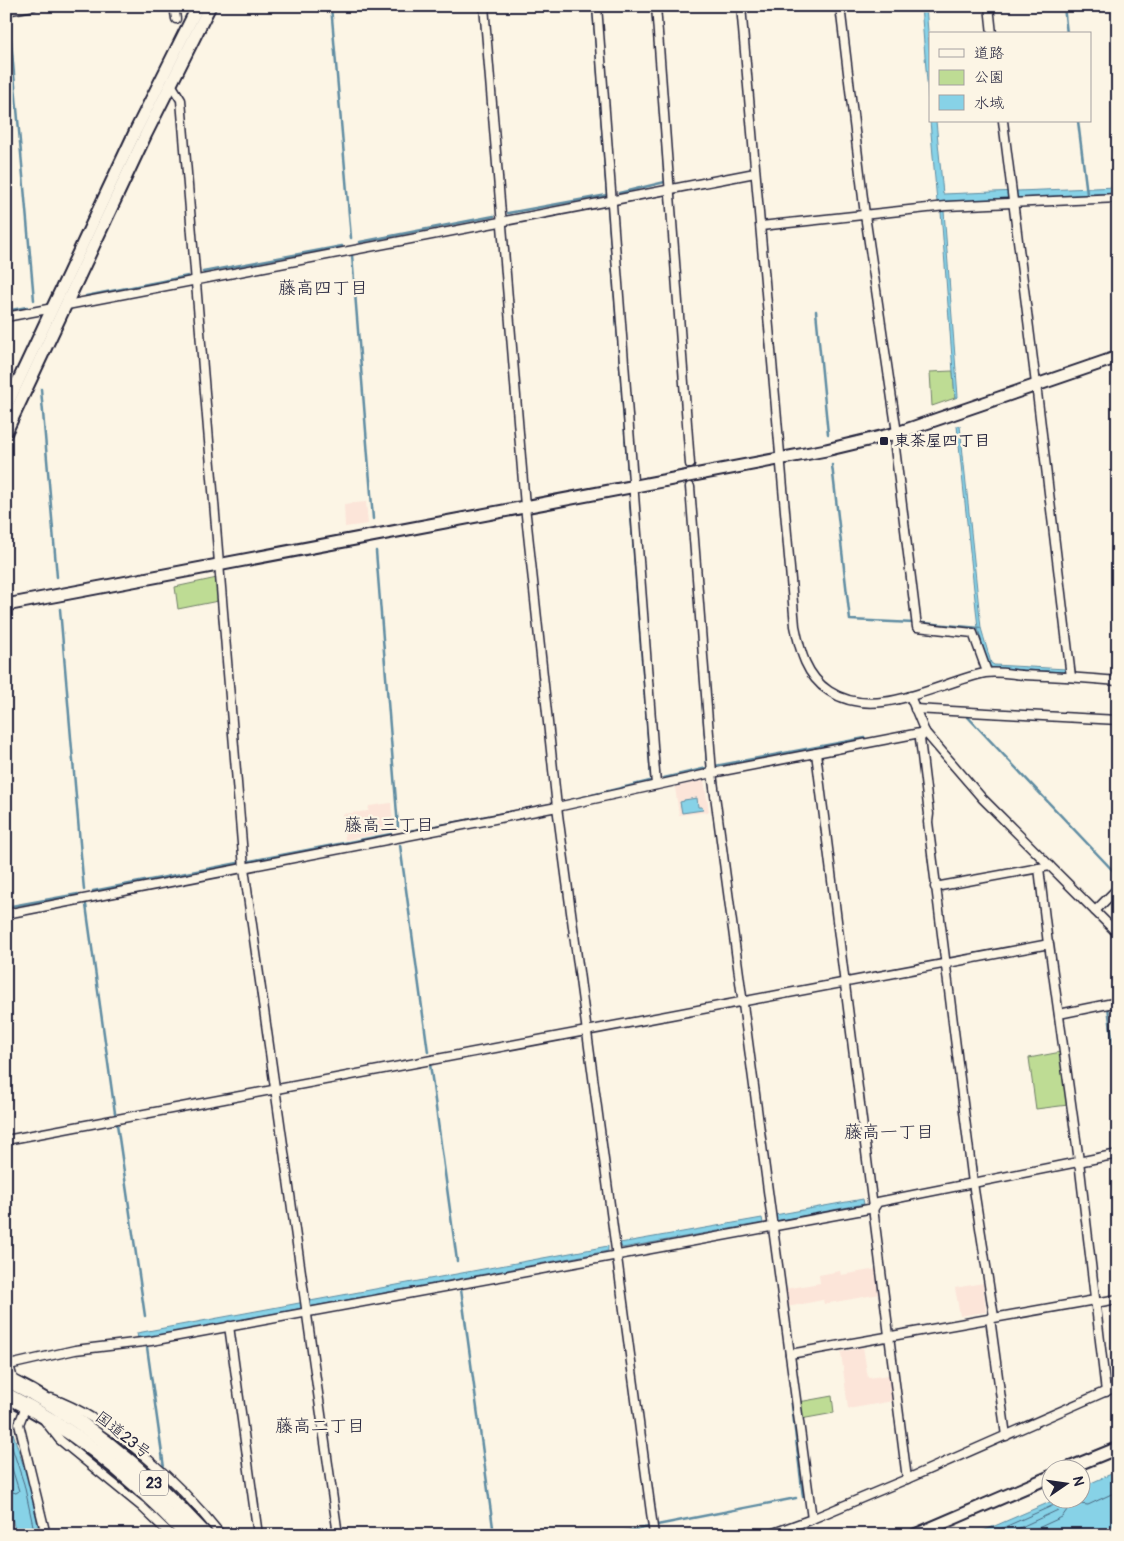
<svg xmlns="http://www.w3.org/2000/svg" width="1124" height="1541" viewBox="0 0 1124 1541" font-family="Pangolin,'Klee One',sans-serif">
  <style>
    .built { fill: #fce5d9 }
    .green { fill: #bedc94; stroke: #707f68 }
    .water { fill: #87d2e7; stroke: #5f8ca2 }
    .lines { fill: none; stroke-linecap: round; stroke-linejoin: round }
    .shore { stroke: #4a6880; stroke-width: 1 }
    .stream { stroke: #5f8ca2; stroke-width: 2.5 }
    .street-casing { stroke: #22223b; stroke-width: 11 }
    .secondary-casing { stroke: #22223b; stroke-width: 15 }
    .highway-casing { stroke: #22223b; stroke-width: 18 }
    .street { stroke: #fcf5e5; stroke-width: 8 }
    .secondary { stroke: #fcf5e5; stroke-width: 11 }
    .highway { stroke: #fcf5e5; stroke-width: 14 }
    .poi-dot { fill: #22223b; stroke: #fcf5e5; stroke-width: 2 }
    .labels { text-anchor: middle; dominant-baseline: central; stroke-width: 4.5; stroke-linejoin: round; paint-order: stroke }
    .shield { fill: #fcf5e5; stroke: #63616e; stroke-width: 1 }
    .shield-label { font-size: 15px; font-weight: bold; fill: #22223b }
    .poi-label { font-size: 16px; font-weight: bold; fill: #22223b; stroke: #fcf5e5; text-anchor: start }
    .street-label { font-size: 16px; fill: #22223b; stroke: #fcf5e5 }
    .neighbourhood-label { font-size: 18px; fill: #22223b; stroke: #fcf5e5 }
  </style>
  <rect width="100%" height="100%" fill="#fcf5e5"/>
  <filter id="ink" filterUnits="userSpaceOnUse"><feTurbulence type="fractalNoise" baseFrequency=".02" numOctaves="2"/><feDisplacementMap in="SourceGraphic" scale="10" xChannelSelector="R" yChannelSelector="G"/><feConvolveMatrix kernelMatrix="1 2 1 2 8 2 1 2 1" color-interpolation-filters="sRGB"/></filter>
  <g filter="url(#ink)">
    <g class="built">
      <path d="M 366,502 L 368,524 L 345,527 L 344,504 Z"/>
      <path d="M 704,780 L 709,812 L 679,815 L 675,787 Z"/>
      <path d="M 391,803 L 394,831 L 345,840 L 342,814 L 368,811 L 369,806 Z"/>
      <path d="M 877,1269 L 880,1294 L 824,1304 L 823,1300 L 787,1307 L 785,1289 L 820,1283 L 819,1275 L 840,1271 L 841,1275 Z"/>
      <path d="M 983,1283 L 986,1312 L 960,1316 L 955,1288 Z"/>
      <path d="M 863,1347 L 868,1378 L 889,1375 L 893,1401 L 848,1409 L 841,1352 Z"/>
    </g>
    <g class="green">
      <path d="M 953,371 L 955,398 L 932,406 L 930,372 Z"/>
      <path d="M 217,578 L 218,601 L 178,609 L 175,587 Z"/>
      <path d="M 1061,1052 L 1068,1105 L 1036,1109 L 1029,1058 Z"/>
      <path d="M 832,1396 L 834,1413 L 801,1419 L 799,1402 Z"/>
    </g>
    <g class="water">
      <path d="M 921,6 L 926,6 L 930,57 L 930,119 Z"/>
      <path d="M 930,121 L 936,121 L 943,194 L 1118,187 L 1118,193 L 937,202 Z"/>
      <path d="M 944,211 L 958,397 L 955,398 L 941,212 Z"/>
      <path d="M 957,426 L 960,426 L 981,628 L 991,663 L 994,665 L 1066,669 L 1064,672 L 993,668 L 988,665 L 978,628 Z"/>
      <path d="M 697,798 L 698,807 L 702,807 L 703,810 L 682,813 L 680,802 L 684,801 L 684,800 Z"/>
      <path d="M 863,1199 L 864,1204 L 776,1221 L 775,1215 Z"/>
      <path d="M 762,1218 L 763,1223 L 622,1248 L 620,1243 Z"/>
      <path d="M 608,1246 L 608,1251 L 138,1339 L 137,1333 Z"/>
      <path d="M 6,1411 L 29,1483 L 40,1535 L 16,1535 L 6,1492 Z"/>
      <path d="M 1118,1471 L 1118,1535 L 974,1535 L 1057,1499 L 1082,1498 L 1082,1487 Z"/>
    </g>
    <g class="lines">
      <g class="shore">
        <path d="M 6,1429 L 24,1484 L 35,1535"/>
        <path d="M 6,1449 L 19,1491 L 16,1493 L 6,1490"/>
        <path d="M 987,1535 L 1054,1505 L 1057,1502 L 1057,1498"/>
        <path d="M 1004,1535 L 1058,1510 L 1063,1505 L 1064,1498"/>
        <path d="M 1023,1535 L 1062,1517 L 1072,1503 L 1088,1505 L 1118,1491"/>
      </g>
      <g class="stream">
        <path d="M 331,6 L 351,238"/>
        <path d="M 1064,6 L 1067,34"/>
        <path d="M 9,18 L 34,300"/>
        <path d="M 1078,121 L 1087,194"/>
        <path d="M 619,193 L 665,182 L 656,55"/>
        <path d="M 608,206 L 628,473"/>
        <path d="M 508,213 L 607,195 L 593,6"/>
        <path d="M 360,242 L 494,216"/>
        <path d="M 352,255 L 373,519"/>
        <path d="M 203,272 L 342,246"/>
        <path d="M 86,296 L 188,276"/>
        <path d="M 6,311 L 27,307"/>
        <path d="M 816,311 L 828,434"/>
        <path d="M 41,389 L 57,577"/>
        <path d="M 832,465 L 850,620 L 914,623"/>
        <path d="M 630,502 L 651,777"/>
        <path d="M 376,551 L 398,827"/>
        <path d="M 60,609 L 84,890"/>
        <path d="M 923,623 L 980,628"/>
        <path d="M 697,624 L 707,764"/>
        <path d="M 965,714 L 1118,876"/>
        <path d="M 715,766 L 865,738"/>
        <path d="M 664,778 L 707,768"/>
        <path d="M 563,802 L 650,781"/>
        <path d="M 404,832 L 547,805"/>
        <path d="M 400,845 L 428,1052"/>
        <path d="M 250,861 L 391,834"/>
        <path d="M 93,891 L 238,863"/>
        <path d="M 86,905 L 115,1113"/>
        <path d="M 6,907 L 78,894"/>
        <path d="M 1108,1007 L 1118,1083"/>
        <path d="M 430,1064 L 457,1261"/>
        <path d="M 117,1124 L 145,1316"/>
        <path d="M 975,1166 L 976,1175"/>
        <path d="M 461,1289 L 494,1535"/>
        <path d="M 147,1347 L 164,1468"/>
        <path d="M 791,1397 L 803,1497"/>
        <path d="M 657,1525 L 796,1498"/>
        <path d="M 609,1535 L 649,1527"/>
      </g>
      <g class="street-casing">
        <g id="street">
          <path d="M 174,6 L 176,19"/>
          <path d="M 484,6 L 525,506 L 557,807 L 654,1535"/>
          <path d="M 597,6 L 656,785"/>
          <path d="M 656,6 L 690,464"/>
          <path d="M 741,6 L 795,626 C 800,651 806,676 829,691 C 876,722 937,683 985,673 C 997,671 1011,674 1023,675 C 1055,676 1086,678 1118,681"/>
          <path d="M 840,6 L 865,215 L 897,433 L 895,448 L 917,627 L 973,633 L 987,672"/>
          <path d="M 989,6 L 992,34"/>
          <path d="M 6,11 L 33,6"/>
          <path d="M 171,84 L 181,100 L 244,868 L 338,1535"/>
          <path d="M 1003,121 L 1036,384 L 1071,677"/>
          <path d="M 761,226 L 946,206 L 1118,198"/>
          <path d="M 67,305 L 755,173"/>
          <path d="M 6,317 L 53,308"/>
          <path d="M 690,487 L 712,773 L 812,1519"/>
          <path d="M 910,696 L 925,732 L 982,798 L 1118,934"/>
          <path d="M 915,709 L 1118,720"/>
          <path d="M 925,732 L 920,739 L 929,814 L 928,822 L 973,1183 L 994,1317"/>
          <path d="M 816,753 L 907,1479"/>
          <path d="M 1039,868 L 1048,944"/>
          <path d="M 935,887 L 1050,866"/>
          <path d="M 1095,911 L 1118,888"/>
          <path d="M 6,914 L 557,807 L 712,773 L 925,732"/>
          <path d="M 1059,1014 L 1118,1002"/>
          <path d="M 6,1140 L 1049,944 L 1079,1161 L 1106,1392"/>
          <path d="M 1095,1303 L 1118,1299"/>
          <path d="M 990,1318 L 1006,1436"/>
          <path d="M 229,1326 L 258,1535"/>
          <path d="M 6,1354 L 14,1383"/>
          <path d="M 790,1354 L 1095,1300"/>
          <path d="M 9,1365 L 75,1350 L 151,1341 L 874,1208 L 878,1202 L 1118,1154"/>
          <path d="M 51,1398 C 111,1419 182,1485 221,1535"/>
          <path d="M 26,1406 L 19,1424 L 46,1535"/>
          <path d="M 45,1421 L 60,1440 L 142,1507 L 171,1535"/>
          <path d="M 768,1535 L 812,1519 L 907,1479 L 1118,1386"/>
        </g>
      </g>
      <g class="secondary-casing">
        <g id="secondary">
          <path d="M 6,407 L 136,130 L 198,6"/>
          <path d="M 6,432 L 146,134 L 210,6"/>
          <path d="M 6,605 L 826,450 L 897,433 L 1118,357"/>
          <path d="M 1069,1468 L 1118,1448"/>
          <path d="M 915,1535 L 1052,1476"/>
        </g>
      </g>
      <g class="highway-casing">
        <g id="highway">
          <path d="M 6,1379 C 82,1416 148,1473 205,1535"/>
          <path d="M 6,1395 C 75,1429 135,1479 187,1535"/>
        </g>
      </g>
      <use href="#street" class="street"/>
      <use href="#secondary" class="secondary"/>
      <use href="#highway" class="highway"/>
    </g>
  </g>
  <rect class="poi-dot" x="879" y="436" width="10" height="10" rx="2.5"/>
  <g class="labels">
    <rect class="shield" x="140" y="1470.5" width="28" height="25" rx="4"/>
    <g class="shield-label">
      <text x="154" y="1483">23</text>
    </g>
    <g class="poi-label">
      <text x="894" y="441">東茶屋四丁目</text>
    </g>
    <g class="street-label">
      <text transform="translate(123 1435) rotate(38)">国道23号</text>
    </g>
    <g class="neighbourhood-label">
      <text x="323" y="288">藤高四丁目</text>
      <text x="389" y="825">藤高三丁目</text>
      <text x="889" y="1132">藤高一丁目</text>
      <text x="320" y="1426">藤高二丁目</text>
    </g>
  </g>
  <rect width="1124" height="1541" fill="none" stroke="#fcf5e5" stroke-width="25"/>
  <rect x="12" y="12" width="1099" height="1516" fill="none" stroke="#22223b" stroke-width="2" filter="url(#ink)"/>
  <rect x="929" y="32" width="162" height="90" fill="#fcf5e5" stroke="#a5a1a1"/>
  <rect x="939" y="49" width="25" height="8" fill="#fcf5e5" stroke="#a5a1a1"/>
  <text x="974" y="58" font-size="15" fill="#22223b">道路</text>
  <rect x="939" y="70" width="25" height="15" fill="#bedc94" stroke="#a5a1a1"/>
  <text x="974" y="82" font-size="15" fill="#22223b">公園</text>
  <rect x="939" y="95" width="25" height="15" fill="#87d2e7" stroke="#a5a1a1"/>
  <text x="974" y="108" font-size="15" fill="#22223b">水域</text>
  <g transform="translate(1066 1484) rotate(77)"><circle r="24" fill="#fcf5e5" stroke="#a5a1a1"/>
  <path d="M0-4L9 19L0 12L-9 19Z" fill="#22223b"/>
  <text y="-8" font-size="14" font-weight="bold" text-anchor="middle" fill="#22223b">N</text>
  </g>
</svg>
